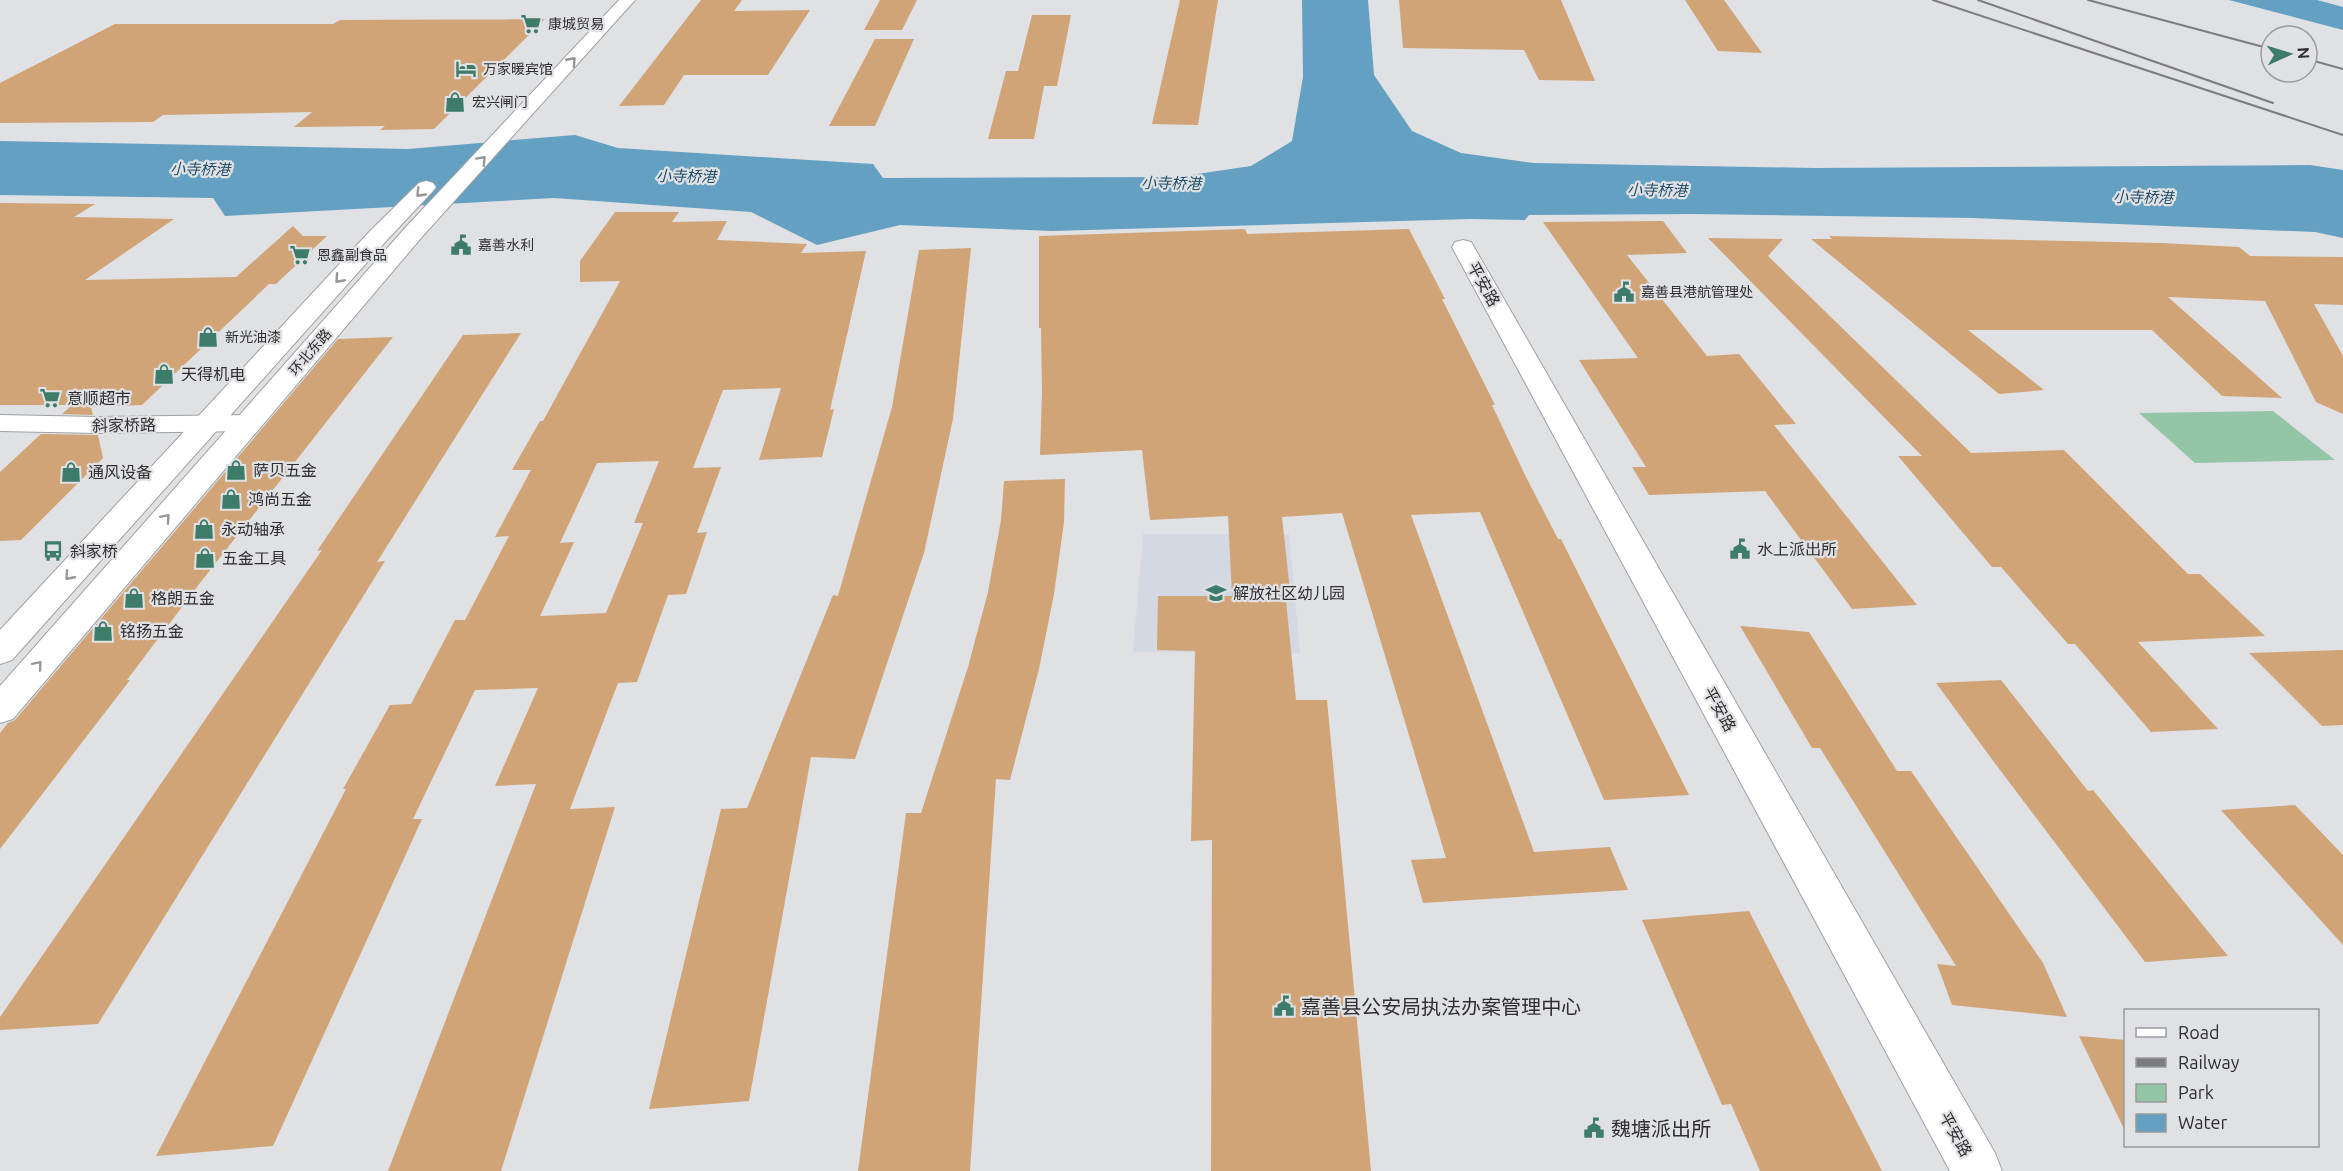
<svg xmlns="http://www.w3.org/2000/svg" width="2343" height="1171" viewBox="0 0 2343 1171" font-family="Ubuntu,'Noto Sans SC',sans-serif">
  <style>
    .built { fill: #d3d8e2 }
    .green { fill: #93c5a6 }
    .water { fill: #64a0c2 }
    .building { fill: #d0a476; fill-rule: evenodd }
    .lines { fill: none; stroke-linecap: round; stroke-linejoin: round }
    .minor-casing { stroke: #9fa0a3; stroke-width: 2 }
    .tertiary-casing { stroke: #9fa0a3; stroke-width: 2 }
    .minor { fill: #fff; fill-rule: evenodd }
    .tertiary { fill: #fff; fill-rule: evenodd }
    .rail { stroke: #7c7c7e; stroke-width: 2 }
    .oneway { stroke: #979798 }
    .labels { text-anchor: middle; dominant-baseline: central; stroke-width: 4.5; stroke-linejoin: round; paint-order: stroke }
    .far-poi-label { font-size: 14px; fill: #2f2f30; stroke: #e0e1e4; text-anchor: start }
    .far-street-label { font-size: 14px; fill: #2f2f30; stroke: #e0e1e4 }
    .far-water-label { font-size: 15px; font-style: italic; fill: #1d4d66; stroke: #e0e1e4 }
    .street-label { font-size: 16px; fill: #2f2f30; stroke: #e0e1e4 }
    .poi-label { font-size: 16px; fill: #2f2f30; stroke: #e0e1e4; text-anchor: start }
    .near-poi-label { font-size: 20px; fill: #2f2f30; stroke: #e0e1e4; text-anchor: start }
  </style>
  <rect width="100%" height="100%" fill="#e0e1e4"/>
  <path class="built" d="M 1143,534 L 1289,534 L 1300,653 L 1133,652 Z"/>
  <path class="green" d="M 2273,411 L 2335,460 L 2195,463 L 2139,413 Z"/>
  <g class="water">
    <path d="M 1302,0 L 1368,0 L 1374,75 L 1412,131 L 1461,153 L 1534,163 L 1814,168 L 2310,165 L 2343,170 L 2343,238 L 2315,232 L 1972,218 L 1694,214 L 1529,215 L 1525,220 L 1470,219 L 1052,231 L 900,225 L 817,245 L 751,212 L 554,198 L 225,216 L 213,198 L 0,195 L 0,141 L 408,149 L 575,135 L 618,148 L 873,164 L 883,178 L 1177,177 L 1251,166 L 1292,141 L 1303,77 Z"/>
    <path d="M 2229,0 L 2317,0 L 2343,7 L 2343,30 Z"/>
  </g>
  <g class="building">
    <path d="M 701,0 L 742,0 L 734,11 L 810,10 L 768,75 L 684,75 L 664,105 L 619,106 Z"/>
    <path d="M 880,0 L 917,0 L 902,30 L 864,30 Z"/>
    <path d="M 1180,0 L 1218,0 L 1198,125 L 1152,124 Z"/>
    <path d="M 1399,0 L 1561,0 L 1595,81 L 1539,80 L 1524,50 L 1403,48 Z"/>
    <path d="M 1685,0 L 1724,0 L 1762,53 L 1718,51 Z"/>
    <path d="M 1032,15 L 1071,15 L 1057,86 L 1044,86 L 1034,139 L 988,139 L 1006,71 L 1018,71 Z"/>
    <path d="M 545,19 L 434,129 L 380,130 L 385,126 L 294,127 L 312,112 L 163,115 L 153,122 L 0,123 L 0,83 L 115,24 L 333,24 L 340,20 Z"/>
    <path d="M 875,39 L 914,39 L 875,126 L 829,126 Z"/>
    <path d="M 0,203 L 95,204 L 74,217 L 174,219 L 85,280 L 236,277 L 293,226 L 303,236 L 327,236 L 276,284 L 269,284 L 142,405 L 91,407 L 93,415 L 62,414 L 72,405 L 0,405 Z"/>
    <path d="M 615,212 L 679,212 L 672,222 L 727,221 L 717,240 L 807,244 L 801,253 L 866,251 L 830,410 L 834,409 L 822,457 L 759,460 L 781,388 L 723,390 L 693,468 L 721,467 L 697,533 L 707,532 L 686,594 L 668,595 L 637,682 L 618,683 L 570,809 L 615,807 L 501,1171 L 388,1171 L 536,784 L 495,786 L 538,688 L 475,690 L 413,819 L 422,819 L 273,1146 L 156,1156 L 346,789 L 343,789 L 390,705 L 411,704 L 455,620 L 465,620 L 509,536 L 495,537 L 531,470 L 512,470 L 540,421 L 543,421 L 620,281 L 580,282 L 580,261 ZM 659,461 L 634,523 L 643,523 L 606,613 L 540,616 L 574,542 L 560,543 L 597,463 Z"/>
    <path d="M 1663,221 L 1687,253 L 1627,255 L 1707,356 L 1739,354 L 1796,424 L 1774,425 L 1917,605 L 1852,609 L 1765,491 L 1649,495 L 1632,467 L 1646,467 L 1579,360 L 1638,358 L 1543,222 Z"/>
    <path d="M 1245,229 L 1247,234 L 1409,229 L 1445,299 L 1442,299 L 1495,405 L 1492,405 L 1525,475 L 1558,539 L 1561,539 L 1689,795 L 1604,800 L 1480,512 L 1411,515 L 1534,852 L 1610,847 L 1628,890 L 1423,903 L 1411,860 L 1446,858 L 1342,513 L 1282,517 L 1290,591 L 1285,591 L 1296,700 L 1327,700 L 1371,1171 L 1211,1171 L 1212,840 L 1191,841 L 1195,651 L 1157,650 L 1158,596 L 1232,596 L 1228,516 L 1150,520 L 1142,450 L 1040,455 L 1042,392 L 1041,328 L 1039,328 L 1039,236 Z"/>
    <path d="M 1829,236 L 2161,243 L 2239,247 L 2250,256 L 2343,257 L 2343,305 L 2314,304 L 2343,356 L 2343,414 L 2316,402 L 2265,301 L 2168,297 L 2282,398 L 2222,396 L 2152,330 L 1968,330 L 2044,390 L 1999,394 L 1811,239 L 1832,239 Z"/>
    <path d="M 1708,238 L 1783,239 L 1768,256 L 1971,453 L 2064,450 L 2188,574 L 2200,574 L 2265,636 L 2138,642 L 2218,729 L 2151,732 L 2075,644 L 2068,644 L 2001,567 L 1992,567 L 1898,456 L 1922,456 Z"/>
    <path d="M 971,248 L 953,419 L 924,553 L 855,759 L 811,757 L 749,1101 L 649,1109 L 721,809 L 747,808 L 833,595 L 838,596 L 892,407 L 919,250 Z"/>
    <path d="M 521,333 L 377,562 L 385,561 L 98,1024 L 0,1030 L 0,1017 L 322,550 L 317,551 L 463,335 Z"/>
    <path d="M 393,337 L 200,583 L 127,680 L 130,680 L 0,849 L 0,733 L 8,723 L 15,720 L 338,339 Z"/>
    <path d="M 41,434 L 98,435 L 103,458 L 21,540 L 0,541 L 0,472 Z"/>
    <path d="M 1065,479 L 1064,522 L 1054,594 L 1039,669 L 1010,780 L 996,779 L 970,1171 L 858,1171 L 906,813 L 921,813 L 968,667 L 988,592 L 1001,520 L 1004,481 Z"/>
    <path d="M 1740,626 L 1809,632 L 1897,771 L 1911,771 L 2043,963 L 2067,1017 L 1952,1005 L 1937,964 L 1956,966 L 1820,748 L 1812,748 Z"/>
    <path d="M 2343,650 L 2343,725 L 2322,726 L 2249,653 Z"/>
    <path d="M 2001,680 L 2088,791 L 2093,790 L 2228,956 L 2145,962 L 1991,758 L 1936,683 Z"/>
    <path d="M 2295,805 L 2343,855 L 2343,945 L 2221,810 Z"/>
    <path d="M 1749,911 L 1861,1130 L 1882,1171 L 1760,1171 L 1731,1104 L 1722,1105 L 1642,920 Z"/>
    <path d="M 2079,1036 L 2126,1040 L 2126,1133 Z"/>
  </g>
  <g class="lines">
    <g class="minor-casing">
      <g id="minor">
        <path d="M 1463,240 L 1471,242 L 1474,247 L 1995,1153 L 2002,1171 L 1950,1171 L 1452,247 L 1455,242 Z"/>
        <path d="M 0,415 L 98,417 L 249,415 L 259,417 L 263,423 L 259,429 L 249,431 L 98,433 L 0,431 Z"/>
      </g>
    </g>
    <g class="tertiary-casing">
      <g id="tertiary">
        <path d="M 619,0 L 635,0 L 421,238 L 13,719 L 0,723 L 0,686 L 405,228 Z"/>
        <path d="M 426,181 L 433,183 L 436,187 L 433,191 L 387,240 L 12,660 L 0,664 L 0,630 L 371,230 L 419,183 Z"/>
      </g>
    </g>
    <use href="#minor" class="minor"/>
    <use href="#tertiary" class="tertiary"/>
    <g class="rail">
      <path d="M 1933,0 L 2343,135"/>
      <path d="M 1978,0 L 2273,103"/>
      <path d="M 2088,0 L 2271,49"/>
      <path d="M 2307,59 L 2343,69"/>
    </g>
  </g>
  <defs><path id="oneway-chevron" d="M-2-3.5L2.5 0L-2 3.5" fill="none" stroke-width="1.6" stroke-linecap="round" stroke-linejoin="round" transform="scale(1.5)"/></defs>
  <g class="oneway">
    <use href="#oneway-chevron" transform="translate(572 61) rotate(-48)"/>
    <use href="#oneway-chevron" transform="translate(482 160) rotate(-47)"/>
    <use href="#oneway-chevron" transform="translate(420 193) rotate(134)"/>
    <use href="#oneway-chevron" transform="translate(339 279) rotate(132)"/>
    <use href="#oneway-chevron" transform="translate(166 518) rotate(-49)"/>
    <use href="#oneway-chevron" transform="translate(69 576) rotate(132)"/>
    <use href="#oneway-chevron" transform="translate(38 665) rotate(-49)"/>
  </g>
  <defs>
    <g id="supermarket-bare" transform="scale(1.62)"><path d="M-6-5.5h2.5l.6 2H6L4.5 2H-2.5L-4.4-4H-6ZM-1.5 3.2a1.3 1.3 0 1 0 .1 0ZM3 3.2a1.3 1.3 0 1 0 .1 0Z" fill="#3d7c6a" stroke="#e0e1e4" stroke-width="2.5" paint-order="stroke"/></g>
    <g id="hotel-bare" transform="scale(1.62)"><path d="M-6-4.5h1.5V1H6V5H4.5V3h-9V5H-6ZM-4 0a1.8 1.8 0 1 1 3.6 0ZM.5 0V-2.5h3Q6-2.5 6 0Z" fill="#3d7c6a" stroke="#e0e1e4" stroke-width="2.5" paint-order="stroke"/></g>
    <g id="shop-bare" transform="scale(1.62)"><path d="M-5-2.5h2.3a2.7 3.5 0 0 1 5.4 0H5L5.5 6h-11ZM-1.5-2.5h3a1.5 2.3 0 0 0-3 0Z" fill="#3d7c6a" stroke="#e0e1e4" stroke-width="2.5" paint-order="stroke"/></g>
    <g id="civic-bare" transform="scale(1.62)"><path d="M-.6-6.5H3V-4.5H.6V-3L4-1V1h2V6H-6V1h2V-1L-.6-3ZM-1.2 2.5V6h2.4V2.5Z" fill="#3d7c6a" stroke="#e0e1e4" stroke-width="2.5" paint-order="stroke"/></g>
    <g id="bus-bare" transform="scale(1.62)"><path d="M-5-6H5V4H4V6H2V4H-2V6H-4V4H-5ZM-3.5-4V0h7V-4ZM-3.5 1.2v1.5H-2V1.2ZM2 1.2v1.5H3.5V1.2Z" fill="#3d7c6a" stroke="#e0e1e4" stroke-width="2.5" paint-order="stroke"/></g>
    <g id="school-bare" transform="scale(1.62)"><path d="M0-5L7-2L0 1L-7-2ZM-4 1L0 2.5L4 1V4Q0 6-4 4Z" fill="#3d7c6a" stroke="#e0e1e4" stroke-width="2.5" paint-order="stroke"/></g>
  </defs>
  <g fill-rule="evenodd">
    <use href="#supermarket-bare" x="531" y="24"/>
    <use href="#hotel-bare" x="466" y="69"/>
    <use href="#shop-bare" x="455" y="102"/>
    <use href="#civic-bare" x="461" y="245"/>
    <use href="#supermarket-bare" x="300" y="255"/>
    <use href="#civic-bare" x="1624" y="292"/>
    <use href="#shop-bare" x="208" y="337"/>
    <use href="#shop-bare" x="164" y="374"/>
    <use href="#supermarket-bare" x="50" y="398"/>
    <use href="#shop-bare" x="236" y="470"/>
    <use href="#shop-bare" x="71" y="472"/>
    <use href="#shop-bare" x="231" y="499"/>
    <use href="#shop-bare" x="204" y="529"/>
    <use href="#civic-bare" x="1740" y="549"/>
    <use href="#bus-bare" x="53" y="551"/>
    <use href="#shop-bare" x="205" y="558"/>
    <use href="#school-bare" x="1216" y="593"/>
    <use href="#shop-bare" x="134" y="598"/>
    <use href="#shop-bare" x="103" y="631"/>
    <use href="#civic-bare" x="1284" y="1006"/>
    <use href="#civic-bare" x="1594" y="1128"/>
  </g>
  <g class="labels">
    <g class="far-poi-label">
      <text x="548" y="24">康城贸易</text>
      <text x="483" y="69">万家暖宾馆</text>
      <text x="472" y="102">宏兴闸门</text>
      <text x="478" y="245">嘉善水利</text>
      <text x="317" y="255">恩鑫副食品</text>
      <text x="1641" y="292">嘉善县港航管理处</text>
      <text x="225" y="337">新光油漆</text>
    </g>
    <g class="far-street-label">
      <text transform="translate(310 352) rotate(-49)">环北东路</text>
    </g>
    <g class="far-water-label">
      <text transform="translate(200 169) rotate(1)">小寺桥港</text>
      <text transform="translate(686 176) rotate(1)">小寺桥港</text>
      <text transform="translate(1171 183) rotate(1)">小寺桥港</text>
      <text transform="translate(1657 190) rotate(1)">小寺桥港</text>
      <text transform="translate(2143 197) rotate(1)">小寺桥港</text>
    </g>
    <g class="street-label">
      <text transform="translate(1484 284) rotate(61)">平安路</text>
      <text transform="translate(124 425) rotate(-1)">斜家桥路</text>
      <text transform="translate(1720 709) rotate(61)">平安路</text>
      <text transform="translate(1956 1134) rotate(61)">平安路</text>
    </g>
    <g class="poi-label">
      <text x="181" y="374">天得机电</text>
      <text x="67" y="398">意顺超市</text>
      <text x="253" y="470">萨贝五金</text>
      <text x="88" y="472">通风设备</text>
      <text x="248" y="499">鸿尚五金</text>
      <text x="221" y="529">永动轴承</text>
      <text x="1757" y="549">水上派出所</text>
      <text x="70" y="551">斜家桥</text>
      <text x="222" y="558">五金工具</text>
      <text x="1233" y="593">解放社区幼儿园</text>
      <text x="151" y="598">格朗五金</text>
      <text x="120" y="631">铭扬五金</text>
    </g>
    <g class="near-poi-label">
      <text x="1301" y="1006">嘉善县公安局执法办案管理中心</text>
      <text x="1611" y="1128">魏塘派出所</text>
    </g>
  </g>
  <rect x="2124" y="1009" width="195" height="138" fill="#e0e1e4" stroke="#999a9c" stroke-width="1.5"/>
  <rect x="2136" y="1028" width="30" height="9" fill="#ffffff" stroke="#999a9c" stroke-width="1.5"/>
  <text x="2178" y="1039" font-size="18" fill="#2f2f30">Road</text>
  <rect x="2136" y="1058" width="30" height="9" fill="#7c7c7e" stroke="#999a9c" stroke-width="1.5"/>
  <text x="2178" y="1069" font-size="18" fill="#2f2f30">Railway</text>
  <rect x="2136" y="1084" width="30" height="18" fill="#93c5a6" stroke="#999a9c" stroke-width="1.5"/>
  <text x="2178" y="1099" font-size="18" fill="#2f2f30">Park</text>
  <rect x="2136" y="1114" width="30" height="18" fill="#64a0c2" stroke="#999a9c" stroke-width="1.5"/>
  <text x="2178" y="1129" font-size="18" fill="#2f2f30">Water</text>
  <g transform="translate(2289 54) rotate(86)"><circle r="28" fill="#e0e1e4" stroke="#999a9c" stroke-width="1.5"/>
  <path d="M0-4.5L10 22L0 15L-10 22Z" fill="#3d7c6a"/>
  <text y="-9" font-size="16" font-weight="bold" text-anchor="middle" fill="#2f2f30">N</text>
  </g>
</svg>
